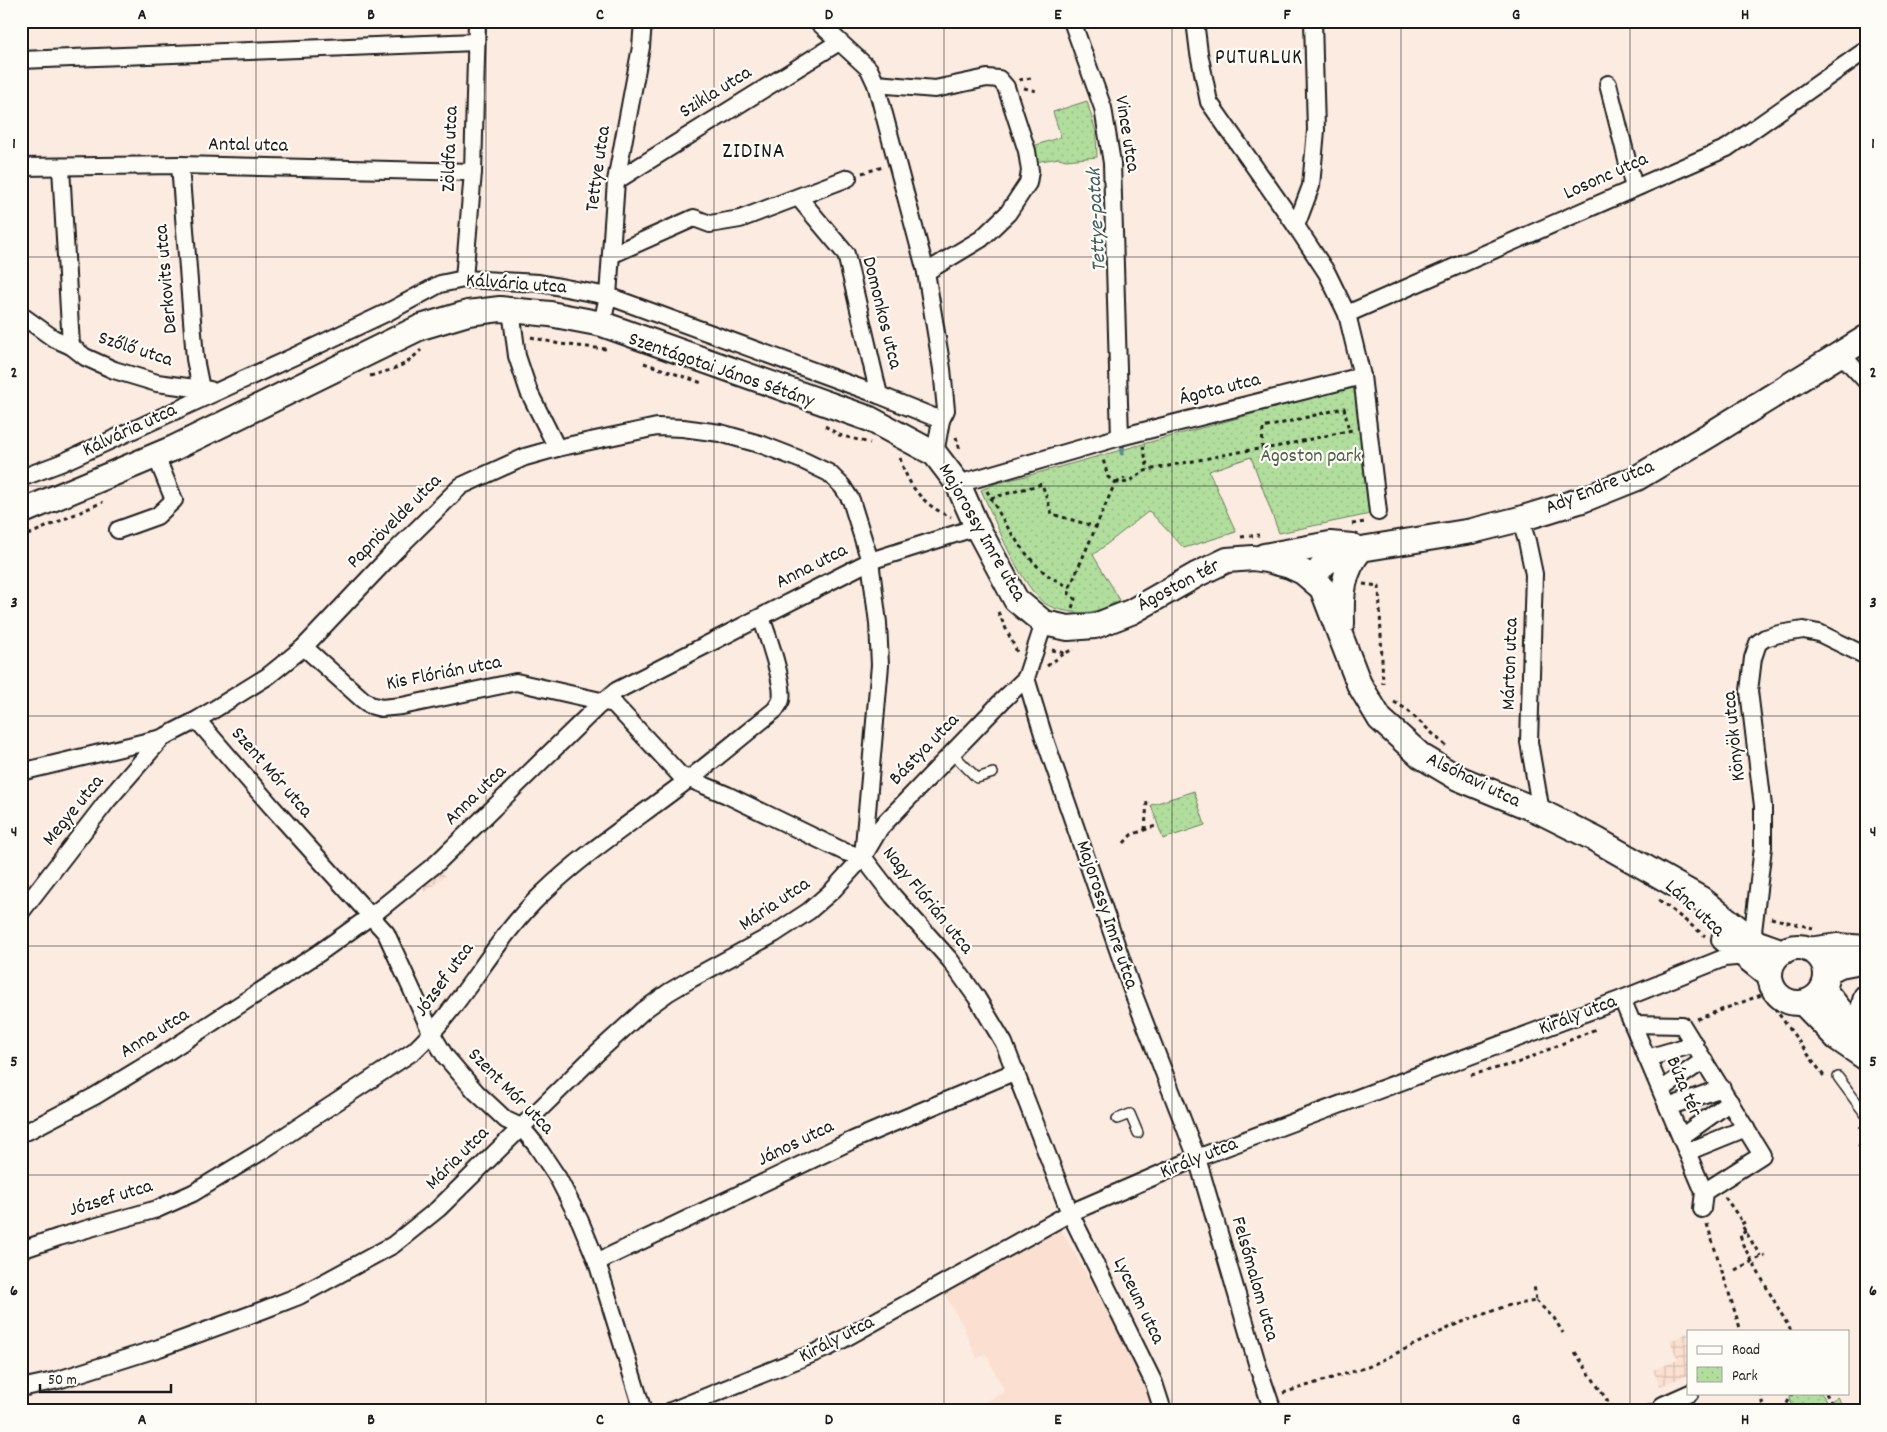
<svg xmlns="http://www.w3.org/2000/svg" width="1887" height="1432" viewBox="0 0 1887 1432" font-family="Dekko,sans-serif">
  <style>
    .built { fill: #fbdfd0 }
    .industrial { fill: url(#industrial-grid) }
    .park { fill: url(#park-dots); stroke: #667d5c }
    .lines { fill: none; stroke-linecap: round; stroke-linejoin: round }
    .stream { stroke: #5c8d91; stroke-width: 5 }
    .lane-casing { stroke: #1c1c1c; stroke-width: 12 }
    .street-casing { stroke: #1c1c1c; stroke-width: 20 }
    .secondary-casing { stroke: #1c1c1c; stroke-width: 28 }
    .path { stroke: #1c1c1c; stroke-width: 3; stroke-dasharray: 4 4; stroke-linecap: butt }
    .lane { stroke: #fdfcf7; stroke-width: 9 }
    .street { stroke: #fdfcf7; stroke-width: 16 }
    .secondary { stroke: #fdfcf7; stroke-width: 24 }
    .grid { fill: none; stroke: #1c1c1c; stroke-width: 1; stroke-opacity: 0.55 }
    .labels { text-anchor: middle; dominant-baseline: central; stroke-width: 4.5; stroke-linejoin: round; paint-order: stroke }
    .street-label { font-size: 20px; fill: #1c1c1c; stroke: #fdfcf7 }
    .park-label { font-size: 20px; fill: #506049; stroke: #fdfcf7 }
    .water-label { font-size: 21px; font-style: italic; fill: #415e60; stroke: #fdfcf7 }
    .quarter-label { font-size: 22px; letter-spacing: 1px; fill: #1c1c1c; stroke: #fdfcf7 }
    .neatline { fill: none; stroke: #1c1c1c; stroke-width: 2 }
    .grid-label { font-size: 16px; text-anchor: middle; font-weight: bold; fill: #1c1c1c }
  </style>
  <defs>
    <pattern id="industrial-grid" width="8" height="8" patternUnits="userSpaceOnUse" patternTransform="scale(1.25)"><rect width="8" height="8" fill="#fbdfd0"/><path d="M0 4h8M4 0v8" fill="none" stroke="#d7bfb2"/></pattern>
    <pattern id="park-dots" width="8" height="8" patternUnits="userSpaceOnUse" patternTransform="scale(1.25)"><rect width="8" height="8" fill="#b1de9d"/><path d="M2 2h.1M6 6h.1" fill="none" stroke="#98be87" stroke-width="1.8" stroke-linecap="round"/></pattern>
  </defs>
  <rect width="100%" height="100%" fill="#fcebe0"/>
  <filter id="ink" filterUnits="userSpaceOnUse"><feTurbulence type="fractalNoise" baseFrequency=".02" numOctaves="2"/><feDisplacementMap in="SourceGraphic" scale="10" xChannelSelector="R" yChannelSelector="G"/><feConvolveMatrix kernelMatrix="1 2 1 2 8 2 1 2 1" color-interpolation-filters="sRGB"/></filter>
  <g filter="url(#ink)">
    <path class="built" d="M 1059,1226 L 1124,1341 L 1152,1398 L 1151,1411 L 966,1411 L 1005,1392 L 986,1354 L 977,1358 L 963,1326 L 943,1291 Z"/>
    <g class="industrial">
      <path d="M 439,868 L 445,876 L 425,892 L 419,885 Z"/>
      <path d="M 1688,1333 L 1688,1375 L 1660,1386 L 1653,1370 L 1678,1360 L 1670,1341 Z"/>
    </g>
    <g class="park">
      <path d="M 1087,101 L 1096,132 L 1097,157 L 1066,160 L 1059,158 L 1035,162 L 1033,146 L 1061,137 L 1053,112 Z"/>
      <path d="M 1358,385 L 1375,513 L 1279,533 L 1251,457 L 1209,471 L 1236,532 L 1184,548 L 1149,511 L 1093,555 L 1120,600 C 1112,604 1104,609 1095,611 C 1082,615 1055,611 1044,603 C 1019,583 995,520 981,490 L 997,483 L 1030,475 Z"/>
      <path d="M 1194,791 L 1205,825 L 1163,839 L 1151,805 Z"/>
      <path d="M 1789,1393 L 1821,1393 L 1828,1403 L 1837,1397 L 1847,1411 L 1793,1411 Z"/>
    </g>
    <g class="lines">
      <path class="stream" d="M 1122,453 L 1123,440"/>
      <g class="lane-casing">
        <g id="lane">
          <path d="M 952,753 L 977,778 L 993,773"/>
          <path d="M 1838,1077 L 1866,1115"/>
          <path d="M 1117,1119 L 1130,1114 L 1138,1133"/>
          <path d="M 1648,1411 L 1663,1405"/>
        </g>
      </g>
      <g class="street-casing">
        <g id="street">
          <path d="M 817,21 L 869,69 L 876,84 L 926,272 L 942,369 L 946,410 L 941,420 L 935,454"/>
          <path d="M 1072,21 L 1103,108 L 1112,163 L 1120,437"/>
          <path d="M 1195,21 L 1199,53 L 1209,102 L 1296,226 L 1327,273 L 1347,314 L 1362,376 L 1378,512"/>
          <path d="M 21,60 L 476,42"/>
          <path d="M 876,84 L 935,89 L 987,78 L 999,79 L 1006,87 L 1027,151 L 1030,171 L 1028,183 L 1008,213 L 981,239 L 926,272"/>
          <path d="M 1608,84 L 1634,188"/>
          <path d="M 180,165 L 195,359 L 201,389"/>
          <path d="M 21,167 L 180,165 L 473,172"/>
          <path d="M 61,167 L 71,346"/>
          <path d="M 616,181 L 839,42"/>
          <path d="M 799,198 L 846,254 L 879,395"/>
          <path d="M 1296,226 L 1311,186 L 1316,130 L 1313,21"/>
          <path d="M 611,255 L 694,218 L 710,224 L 740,219 L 848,178"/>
          <path d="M 464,279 L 473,172 L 477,21"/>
          <path d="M 511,310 L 517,356 L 529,392 L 557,448"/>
          <path d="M 1347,314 L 1727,148 L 1866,50"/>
          <path d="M 21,315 L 53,338 L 71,346 L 85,357 L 114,370 L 157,383 L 210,390"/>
          <path d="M 602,324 L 608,296 L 616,181 L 641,47 L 643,21"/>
          <path d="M 1841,354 L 1866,381"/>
          <path d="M 21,478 L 61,463 L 295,356 L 388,312 L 440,284 L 464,279 L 539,283 L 608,296 L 879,395 L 941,420"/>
          <path d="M 958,484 L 1120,437 L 1362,376"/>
          <path d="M 1520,519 L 1527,541 L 1534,574 L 1529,742 L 1541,812"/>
          <path d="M 118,530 L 157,516 L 174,500 L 156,456"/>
          <path d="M 1044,623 L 1026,678 L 1043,734 L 1132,990 L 1197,1158 L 1259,1370 L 1273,1411"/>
          <path d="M 304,647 L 362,699 L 370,705 L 381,708 L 402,706 L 516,682 L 614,704 L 680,775 L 727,795 L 845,852 L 863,857"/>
          <path d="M 197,720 L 272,807 L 386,933 L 432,1034 L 445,1056 L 476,1092 L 506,1120 L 521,1127 L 536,1145 L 558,1178 L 580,1221 L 597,1262 L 643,1411"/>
          <path d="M 21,772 L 162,738 L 197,720 L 268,676 L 304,647 L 393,553 L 461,486 L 525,457 L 557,448 L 657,427 L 683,428 L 720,433 L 763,445 L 804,461 L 829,473 L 842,486 L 851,500 L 870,561 L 878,623 L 880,665 L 863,857 L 893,896 L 950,960 L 977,998 L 1004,1043 L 1070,1213 L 1154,1383 L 1163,1411"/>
          <path d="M 21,912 L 107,801 L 162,738"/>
          <path d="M 1752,940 L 1763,847 L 1763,806 L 1749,691 L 1753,658 L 1758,643 L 1765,638 L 1779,634 L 1803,630 L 1819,633 L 1866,656"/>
          <path d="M 1622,999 L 1704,1192"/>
          <path d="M 1633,1024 L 1682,1025 L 1762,1155 L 1704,1192 L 1702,1209"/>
          <path d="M 1647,1058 L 1695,1044"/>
          <path d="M 1661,1090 L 1704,1060"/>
          <path d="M 1668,1107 L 1722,1088"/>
          <path d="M 21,1132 L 28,1131 L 95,1096 L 164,1054 L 319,953 L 375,913 L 437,863 L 596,708 L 616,691 L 870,561 L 977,527"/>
          <path d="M 1681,1137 L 1730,1102"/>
          <path d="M 1687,1152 L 1746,1128"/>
          <path d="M 21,1250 L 59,1237 L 157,1209 L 193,1193 L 262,1151 L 414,1051 C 464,1004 493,940 543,893 C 588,850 640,817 689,779 C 718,757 746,733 775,710 C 777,707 780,703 781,700 C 785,685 767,633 761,618"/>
          <path d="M 597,1262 L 853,1140 L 1016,1071"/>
          <path d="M 21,1388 L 58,1380 L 159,1348 L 263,1310 L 299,1296 L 393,1245 L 438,1209 L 597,1053 L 644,1010 L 669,992 L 691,979 L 774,934 L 809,911 L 833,890 L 863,857 L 880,828 L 1002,701 L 1026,678"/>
          <path d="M 671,1411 L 829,1347 L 1070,1213 L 1197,1158 L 1622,999 L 1724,958 L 1747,956"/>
          <path d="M 1664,1411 L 1663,1405 L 1690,1393"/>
        </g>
      </g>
      <g class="secondary-casing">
        <g id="secondary">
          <path d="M 21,512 L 174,448 L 421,327 L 468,313 L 500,309 L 550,314 L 602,324 L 870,419 L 935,454 L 958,484 L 977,527 L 1016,600 L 1044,623 L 1068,628 L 1095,626 L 1131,612 L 1198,574 L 1227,560 L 1253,558 L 1267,560 L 1290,566 L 1303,572 L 1322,588 L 1359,684 L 1380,719 L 1421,756 L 1458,778 L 1541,812 L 1595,839 L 1701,899 L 1755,942 L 1783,952"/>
          <path d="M 1264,556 L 1330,544 L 1352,546"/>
          <path d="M 1312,579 L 1325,563 L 1338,556 L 1361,549 L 1472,531 L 1520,519 L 1582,500 L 1637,478 L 1711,434 L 1866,338"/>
          <path d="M 1342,623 C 1341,595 1342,572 1361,549"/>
          <path d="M 1724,939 L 1770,976"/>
          <circle cx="1798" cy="975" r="28"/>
          <path d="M 1809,950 L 1838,946 L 1866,948"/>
          <path d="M 1826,972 L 1840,965 L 1866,960"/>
          <path d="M 1823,989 L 1866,1042"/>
          <path d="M 1803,1003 L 1837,1038 L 1866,1058"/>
          <path d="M 1864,1039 L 1862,1013 L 1866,997"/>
        </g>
      </g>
      <g class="path">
        <path d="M 1019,80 L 1031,78"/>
        <path d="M 1024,88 L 1037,91"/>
        <path d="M 862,173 L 883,167"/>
        <path d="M 531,337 L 559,344 L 606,349"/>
        <path d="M 644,363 L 702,383"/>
        <path d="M 370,376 C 394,369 403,368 421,350"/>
        <path d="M 825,426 L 839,435 L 870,443"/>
        <path d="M 956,437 L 960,450"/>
        <path d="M 1143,446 L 1148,470"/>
        <path d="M 1262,449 L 1263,428 L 1344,408 L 1349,431"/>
        <path d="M 900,458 C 908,486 924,506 951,517"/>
        <path d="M 1115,483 C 1135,484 1133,475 1148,470 L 1244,451 L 1275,447 L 1352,430"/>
        <path d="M 1116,483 L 1125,478"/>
        <path d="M 987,491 C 1002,519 1023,557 1049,576 C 1055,580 1063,584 1070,587"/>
        <path d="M 991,498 L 1042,484 L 1052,514 L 1096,527"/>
        <path d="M 1352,524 L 1365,522"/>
        <path d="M 1241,537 L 1259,535"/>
        <path d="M 21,538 L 103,502"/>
        <path d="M 1363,584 L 1379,586 L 1383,684"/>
        <path d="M 1072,608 L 1075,599 L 1069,594 L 1070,587 L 1115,483 L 1108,477 L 1103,459"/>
        <path d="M 998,612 L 1017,652"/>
        <path d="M 1052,650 L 1065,653"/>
        <path d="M 1047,666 L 1065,653 L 1074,649"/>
        <path d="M 1394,702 L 1406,709 L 1446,746"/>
        <path d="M 1145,830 L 1147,801"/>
        <path d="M 1124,843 L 1131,835 L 1158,825"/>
        <path d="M 1659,900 L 1705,936"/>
        <path d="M 1771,918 L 1813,928"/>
        <path d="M 1765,995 L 1826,1079"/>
        <path d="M 1697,1019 L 1764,994"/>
        <path d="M 1471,1075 L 1520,1062 L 1598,1028"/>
        <path d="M 1860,1126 L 1866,1134"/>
        <path d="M 1858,1147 L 1866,1142"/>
        <path d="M 1725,1197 L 1743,1223"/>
        <path d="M 1745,1222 L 1741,1224 L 1761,1257"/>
        <path d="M 1707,1224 L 1741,1331"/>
        <path d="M 1746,1231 L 1740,1235 L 1743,1245 L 1791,1331"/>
        <path d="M 1735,1270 L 1765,1255"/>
        <path d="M 1536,1301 L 1554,1318 L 1563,1333"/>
        <path d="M 1575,1352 L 1614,1411"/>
        <path d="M 1283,1393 L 1368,1367 L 1457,1324 L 1506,1306 L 1536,1301 L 1534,1284"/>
        <path d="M 1761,1393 L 1765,1411"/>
        <path d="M 1826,1393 L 1835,1411"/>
        <path d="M 1629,1411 L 1637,1407"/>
        <path d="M 1786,1411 L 1785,1408 L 1792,1393"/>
      </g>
      <use href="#lane" class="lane"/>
      <use href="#street" class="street"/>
      <use href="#secondary" class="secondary"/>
    </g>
  </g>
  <path class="grid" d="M 256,21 L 256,1411M 486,21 L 486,1411M 714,21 L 714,1411M 944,21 L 944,1411M 1172,21 L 1172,1411M 1401,21 L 1401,1411M 1630,21 L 1630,1411M 21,257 L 1866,257M 21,486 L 1866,486M 21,716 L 1866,716M 21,946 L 1866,946M 21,1175 L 1866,1175"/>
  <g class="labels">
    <g class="street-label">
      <text transform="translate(716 93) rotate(-32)">Szikla utca</text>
      <text transform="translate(1126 134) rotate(81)">Vince utca</text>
      <text transform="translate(248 146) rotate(1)">Antal utca</text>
      <text transform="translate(451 149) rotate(-88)">Zöldfa utca</text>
      <text transform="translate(599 169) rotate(-82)">Tettye utca</text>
      <text transform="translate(1606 177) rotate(-24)">Losonc utca</text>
      <text transform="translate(167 279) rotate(-95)">Derkovits utca</text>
      <text transform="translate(516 285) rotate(4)">Kálvária utca</text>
      <text transform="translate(881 313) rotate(76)">Domonkos utca</text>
      <text transform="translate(135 350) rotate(18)">Szőlő utca</text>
      <text transform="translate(721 371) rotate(19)">Szentágotai János Sétány</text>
      <text transform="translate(1220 390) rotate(-14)">Ágota utca</text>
      <text transform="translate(130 431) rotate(-25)">Kálvária utca</text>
      <text transform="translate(1600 488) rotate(-22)">Ady Endre utca</text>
      <text transform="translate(395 522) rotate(-45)">Papnövelde utca</text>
      <text transform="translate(981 533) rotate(60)">Majorossy Imre utca</text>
      <text transform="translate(812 567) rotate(-27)">Anna utca</text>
      <text transform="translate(1179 586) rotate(-28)">Ágoston tér</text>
      <text transform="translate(1511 664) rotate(-88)">Márton utca</text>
      <text transform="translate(444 674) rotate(-11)">Kis Flórián utca</text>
      <text transform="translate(1735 736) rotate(-96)">Könyök utca</text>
      <text transform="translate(925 750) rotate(-46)">Bástya utca</text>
      <text transform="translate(271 773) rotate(49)">Szent Mór utca</text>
      <text transform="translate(1473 781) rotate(26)">Alsóhavi utca</text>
      <text transform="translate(476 796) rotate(-44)">Anna utca</text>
      <text transform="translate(74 811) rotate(-51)">Megye utca</text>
      <text transform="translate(927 901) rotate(51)">Nagy Flórián utca</text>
      <text transform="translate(775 905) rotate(-34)">Mária utca</text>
      <text transform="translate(1694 909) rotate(43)">Lánc utca</text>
      <text transform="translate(1106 915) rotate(71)">Majorossy Imre utca</text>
      <text transform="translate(445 980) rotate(-54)">József utca</text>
      <text transform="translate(1578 1016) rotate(-21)">Király utca</text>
      <text transform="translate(155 1034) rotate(-32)">Anna utca</text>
      <text transform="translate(1683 1087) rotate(67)">Búza tér</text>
      <text transform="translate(510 1092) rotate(45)">Szent Mór utca</text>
      <text transform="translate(796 1144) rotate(-26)">János utca</text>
      <text transform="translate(458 1159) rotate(-45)">Mária utca</text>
      <text transform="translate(1199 1159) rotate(-22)">Király utca</text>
      <text transform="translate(111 1199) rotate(-17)">József utca</text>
      <text transform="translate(1254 1279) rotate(74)">Felsőmalom utca</text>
      <text transform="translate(1138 1301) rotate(64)">Lyceum utca</text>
      <text transform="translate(837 1340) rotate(-27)">Király utca</text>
    </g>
    <g class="park-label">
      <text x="1311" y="457">Ágoston park</text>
    </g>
    <g class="water-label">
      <text transform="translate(1098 220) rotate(-93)">Tettye-patak</text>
    </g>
    <g class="quarter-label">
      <text x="1259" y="58">PUTURLUK</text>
      <text x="754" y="152">ZIDINA</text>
    </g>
  </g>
  <rect width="1887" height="1432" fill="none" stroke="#fdfcf7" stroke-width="55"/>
  <rect x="1687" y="1330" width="162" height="65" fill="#fdfcf7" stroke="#a3a29f"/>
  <rect x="1697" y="1346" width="25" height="8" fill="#fdfcf7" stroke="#a3a29f"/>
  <text x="1732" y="1354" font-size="15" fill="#1c1c1c">Road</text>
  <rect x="1697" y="1367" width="25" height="15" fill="url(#park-dots)" stroke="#a3a29f"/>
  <text x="1732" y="1380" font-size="15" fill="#1c1c1c">Park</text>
  <path d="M40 1384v8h131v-8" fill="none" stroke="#1c1c1c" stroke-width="2.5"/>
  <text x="48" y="1384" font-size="15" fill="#1c1c1c" stroke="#fdfcf7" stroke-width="4" paint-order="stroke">50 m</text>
  <rect x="28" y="28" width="1832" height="1376" class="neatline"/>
  <g class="grid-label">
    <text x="142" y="19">A</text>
    <text x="371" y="19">B</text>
    <text x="600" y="19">C</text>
    <text x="829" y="19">D</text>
    <text x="1058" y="19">E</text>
    <text x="1287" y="19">F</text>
    <text x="1516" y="19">G</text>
    <text x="1745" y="19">H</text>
    <text x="14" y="148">1</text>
    <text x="1873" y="148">1</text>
    <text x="14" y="377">2</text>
    <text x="1873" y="377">2</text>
    <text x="14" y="607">3</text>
    <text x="1873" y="607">3</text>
    <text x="14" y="836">4</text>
    <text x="1873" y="836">4</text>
    <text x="14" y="1066">5</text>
    <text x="1873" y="1066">5</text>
    <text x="14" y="1295">6</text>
    <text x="1873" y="1295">6</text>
    <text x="142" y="1424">A</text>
    <text x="371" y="1424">B</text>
    <text x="600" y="1424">C</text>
    <text x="829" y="1424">D</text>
    <text x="1058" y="1424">E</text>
    <text x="1287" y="1424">F</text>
    <text x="1516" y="1424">G</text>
    <text x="1745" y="1424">H</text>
  </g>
</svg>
